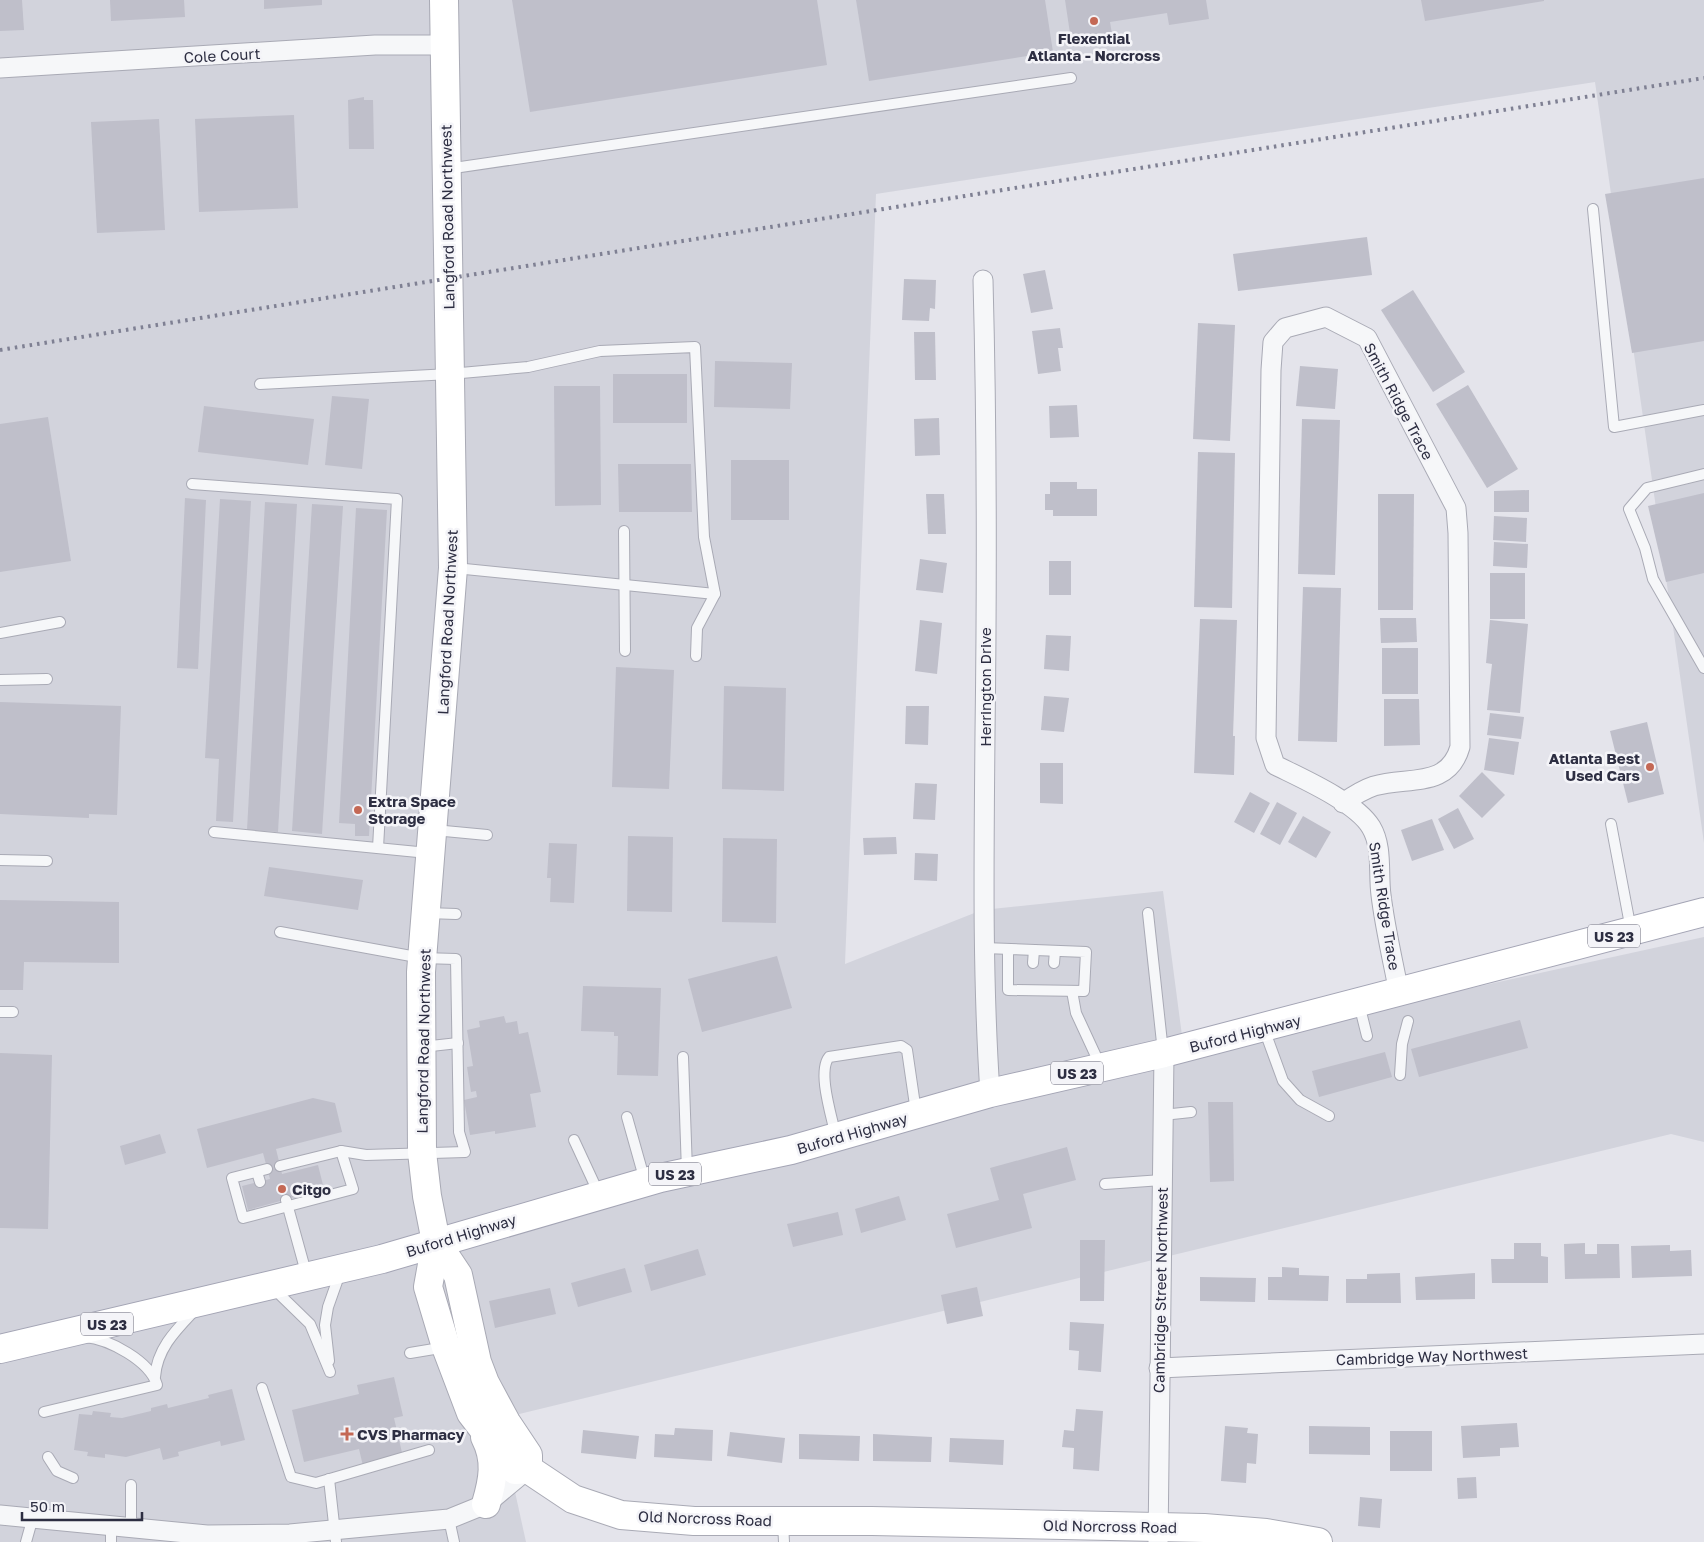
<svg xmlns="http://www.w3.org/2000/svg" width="1704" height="1542" viewBox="0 0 1704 1542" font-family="'Golos Text',sans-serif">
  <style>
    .built { fill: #d2d3dc }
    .building { fill: #bfbfca }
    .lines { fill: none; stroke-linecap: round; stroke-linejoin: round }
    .lane-casing { stroke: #a9aab5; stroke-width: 12 }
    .street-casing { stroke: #a9aab5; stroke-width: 21 }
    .secondary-casing { stroke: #a9aab5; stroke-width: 30 }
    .primary-casing { stroke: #a4a5b5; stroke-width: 30 }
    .lane { stroke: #f6f7f9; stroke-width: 10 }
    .street { stroke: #f6f7f9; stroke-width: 19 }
    .secondary { stroke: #fff; stroke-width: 28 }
    .primary { stroke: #fff; stroke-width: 28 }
    .rail { stroke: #7f8093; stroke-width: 4; stroke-dasharray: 2.5 5; stroke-linecap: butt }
    .poi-dot { fill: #c46855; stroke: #f4f4f8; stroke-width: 2 }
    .labels { text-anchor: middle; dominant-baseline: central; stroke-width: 5; stroke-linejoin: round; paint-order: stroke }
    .shield { fill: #f4f4f8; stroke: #696979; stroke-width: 1 }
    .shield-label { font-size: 14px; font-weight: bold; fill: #2d2e42 }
    .poi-label { font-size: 15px; font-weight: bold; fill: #2d2e42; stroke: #f4f4f8; text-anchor: start }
    .street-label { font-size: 15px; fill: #2d2e42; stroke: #f4f4f8 }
  </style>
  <rect width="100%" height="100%" fill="#e4e4eb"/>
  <path class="built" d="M 0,0 L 1704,0 L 1704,843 L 1595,82 L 876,194 L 845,964 L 982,910 L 1163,891 L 1184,1051 L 1704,937 L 1704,1142 L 1671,1134 L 499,1419 L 526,1542 L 0,1542 Z"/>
  <g class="building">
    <path d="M 0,0 L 22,0 L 24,30 L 0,31 Z"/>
    <path d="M 110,0 L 184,0 L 185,17 L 111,21 Z"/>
    <path d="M 264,0 L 322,0 L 322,5 L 264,9 Z"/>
    <path d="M 512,0 L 817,0 L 827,65 L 530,112 Z"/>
    <path d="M 856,0 L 1045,0 L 1053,52 L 869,81 Z"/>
    <path d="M 1065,0 L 1206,0 L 1209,19 L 1169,25 L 1167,13 L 1110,22 L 1112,34 L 1071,40 Z"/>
    <path d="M 1421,0 L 1544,0 L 1544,1 L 1425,21 Z"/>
    <path d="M 364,97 L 364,100 L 373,100 L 374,149 L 349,149 L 348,100 Z"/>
    <path d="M 294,115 L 298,208 L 199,212 L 195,119 Z"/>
    <path d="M 159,119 L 165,230 L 97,233 L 91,122 Z"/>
    <path d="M 1704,178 L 1704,341 L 1632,353 L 1605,194 Z"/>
    <path d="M 1367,237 L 1372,275 L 1238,291 L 1233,254 Z"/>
    <path d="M 1045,270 L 1053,309 L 1031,313 L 1023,274 Z"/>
    <path d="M 904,279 L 936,280 L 935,309 L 930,308 L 929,321 L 902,320 Z"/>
    <path d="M 1413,290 L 1465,372 L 1433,392 L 1381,310 Z"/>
    <path d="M 1198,323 L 1235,325 L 1230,441 L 1193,439 Z"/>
    <path d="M 1060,328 L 1063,348 L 1058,348 L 1061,371 L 1038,374 L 1032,331 Z"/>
    <path d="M 914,332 L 935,332 L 936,380 L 915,380 Z"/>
    <path d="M 715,361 L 792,363 L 790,409 L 714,407 Z"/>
    <path d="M 1300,366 L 1338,369 L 1335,409 L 1296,406 Z"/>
    <rect x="613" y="374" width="74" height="49"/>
    <path d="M 1468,385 L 1518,469 L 1487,488 L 1436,404 Z"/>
    <path d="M 554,386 L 600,386 L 601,505 L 555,506 Z"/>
    <path d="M 332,396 L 369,399 L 362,469 L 325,465 Z"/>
    <path d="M 1077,405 L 1079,437 L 1050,438 L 1049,406 Z"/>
    <path d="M 204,406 L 314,419 L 308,465 L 198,452 Z"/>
    <path d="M 48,417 L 71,561 L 0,572 L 0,424 Z"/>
    <path d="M 939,418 L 940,455 L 915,456 L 914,419 Z"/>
    <path d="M 1302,419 L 1340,420 L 1335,575 L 1298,574 Z"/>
    <path d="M 1198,452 L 1235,453 L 1232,608 L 1194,607 Z"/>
    <rect x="731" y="460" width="58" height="60"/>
    <path d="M 618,464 L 691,464 L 692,512 L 619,512 Z"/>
    <path d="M 1050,482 L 1077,482 L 1077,489 L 1097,489 L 1097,516 L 1053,516 L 1053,510 L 1045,510 L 1045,494 L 1050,494 Z"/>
    <path d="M 1529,490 L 1529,512 L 1494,512 L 1494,491 Z"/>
    <path d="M 1704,493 L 1704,573 L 1666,582 L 1648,506 Z"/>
    <path d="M 926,494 L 944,494 L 946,534 L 928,534 Z"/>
    <path d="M 1378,494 L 1414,494 L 1413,610 L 1378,610 Z"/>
    <path d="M 185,498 L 206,500 L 198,669 L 177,668 Z"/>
    <path d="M 220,499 L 251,501 L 233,822 L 216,821 L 219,759 L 205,758 Z"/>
    <path d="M 265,502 L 297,504 L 278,832 L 247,830 Z"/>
    <path d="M 312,504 L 343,506 L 322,834 L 292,831 Z"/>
    <path d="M 356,508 L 387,510 L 369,836 L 355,836 L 355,824 L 339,823 Z"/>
    <path d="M 1494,516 L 1527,518 L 1526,542 L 1493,540 Z"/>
    <path d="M 1494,542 L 1528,544 L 1527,568 L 1493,566 Z"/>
    <path d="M 920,559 L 947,563 L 943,593 L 916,590 Z"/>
    <rect x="1049" y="561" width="22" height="34"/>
    <rect x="1490" y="573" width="35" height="46"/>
    <path d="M 1303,587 L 1341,588 L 1337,742 L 1298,741 Z"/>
    <path d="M 1380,618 L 1416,618 L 1417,642 L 1381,643 Z"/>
    <path d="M 1200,619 L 1237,620 L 1233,736 L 1235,736 L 1234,775 L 1194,773 Z"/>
    <path d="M 920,620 L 942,623 L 937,674 L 915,671 Z"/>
    <path d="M 1490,620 L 1528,624 L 1520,713 L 1487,710 L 1492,664 L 1486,663 Z"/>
    <path d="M 1046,635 L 1071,636 L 1069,671 L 1044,669 Z"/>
    <rect x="1382" y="648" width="36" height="46"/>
    <path d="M 616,667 L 674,670 L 669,789 L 612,787 Z"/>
    <path d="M 724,686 L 786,688 L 784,791 L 722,789 Z"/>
    <path d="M 1044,696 L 1069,698 L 1064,732 L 1041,730 Z"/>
    <path d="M 1384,699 L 1419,699 L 1420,745 L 1384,746 Z"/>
    <path d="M 0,702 L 121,706 L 117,815 L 89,814 L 89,818 L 0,814 Z"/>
    <path d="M 906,706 L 929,706 L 928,745 L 905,744 Z"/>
    <path d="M 1490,713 L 1524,717 L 1521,739 L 1487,735 Z"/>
    <path d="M 1647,722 L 1664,794 L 1628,803 L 1610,731 Z"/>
    <path d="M 1489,738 L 1519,742 L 1514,775 L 1484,770 Z"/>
    <path d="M 1040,763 L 1063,763 L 1063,804 L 1040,803 Z"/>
    <path d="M 1482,772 L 1505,795 L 1482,818 L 1459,796 Z"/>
    <path d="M 915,783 L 937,784 L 935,820 L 913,819 Z"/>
    <path d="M 1250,792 L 1270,803 L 1254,833 L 1234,822 Z"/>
    <path d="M 1277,802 L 1297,813 L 1280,845 L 1260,834 Z"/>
    <path d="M 1458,808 L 1474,839 L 1454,849 L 1438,819 Z"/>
    <path d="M 1303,816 L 1331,832 L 1316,858 L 1288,842 Z"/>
    <path d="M 1432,819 L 1444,850 L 1412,861 L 1401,830 Z"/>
    <path d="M 628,836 L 673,837 L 672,912 L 627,911 Z"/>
    <path d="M 896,837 L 897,854 L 864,855 L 863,838 Z"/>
    <path d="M 723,838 L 777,839 L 776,923 L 722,922 Z"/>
    <path d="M 549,843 L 577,844 L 574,903 L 550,902 L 551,878 L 547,878 Z"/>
    <path d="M 915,853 L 938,854 L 937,881 L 914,880 Z"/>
    <path d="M 269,867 L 363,880 L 358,910 L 264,896 Z"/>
    <path d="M 0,900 L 119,902 L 119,963 L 24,962 L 23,990 L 0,990 Z"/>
    <path d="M 777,956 L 792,1008 L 702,1032 L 688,979 Z"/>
    <path d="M 583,986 L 661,988 L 658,1076 L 617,1075 L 618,1036 L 614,1036 L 614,1032 L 581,1031 Z"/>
    <path d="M 504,1016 L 506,1023 L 517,1021 L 519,1034 L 528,1032 L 541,1092 L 530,1094 L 536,1127 L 495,1134 L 495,1131 L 470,1135 L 464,1100 L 477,1097 L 476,1091 L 471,1092 L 467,1067 L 473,1066 L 467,1030 L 480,1027 L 479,1021 Z"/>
    <path d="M 1520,1020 L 1528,1048 L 1419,1077 L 1411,1049 Z"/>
    <path d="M 1385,1052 L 1392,1077 L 1319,1097 L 1312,1071 Z"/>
    <path d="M 0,1053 L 52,1055 L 48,1229 L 0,1228 Z"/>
    <path d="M 313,1098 L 335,1103 L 342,1132 L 276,1149 L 282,1174 L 318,1165 L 324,1189 L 248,1210 L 242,1186 L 270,1179 L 263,1153 L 207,1168 L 197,1129 Z"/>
    <path d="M 1208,1102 L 1233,1102 L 1234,1181 L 1210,1182 Z"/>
    <path d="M 160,1134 L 166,1153 L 125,1165 L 120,1146 Z"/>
    <path d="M 1067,1147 L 1076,1180 L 1023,1194 L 1032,1228 L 956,1248 L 947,1214 L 999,1200 L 990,1168 Z"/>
    <path d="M 899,1196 L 906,1220 L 861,1233 L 855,1209 Z"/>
    <path d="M 838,1212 L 843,1235 L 793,1247 L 787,1224 Z"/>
    <path d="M 1080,1240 L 1105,1240 L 1104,1301 L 1080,1301 Z"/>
    <path d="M 1514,1243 L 1541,1243 L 1541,1256 L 1548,1257 L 1548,1283 L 1492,1283 L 1491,1259 L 1514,1259 Z"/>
    <path d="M 1585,1243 L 1585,1254 L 1597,1254 L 1597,1244 L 1619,1244 L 1620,1278 L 1565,1279 L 1564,1244 Z"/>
    <path d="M 1670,1245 L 1670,1251 L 1691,1250 L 1692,1276 L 1632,1278 L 1631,1246 Z"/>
    <path d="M 698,1249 L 706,1275 L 651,1291 L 644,1265 Z"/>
    <path d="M 1282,1267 L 1299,1268 L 1299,1275 L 1329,1276 L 1328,1301 L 1268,1300 L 1268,1277 L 1282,1277 Z"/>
    <path d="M 625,1268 L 632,1292 L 578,1307 L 571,1283 Z"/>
    <path d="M 1400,1273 L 1401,1303 L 1346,1303 L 1346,1279 L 1367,1279 L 1367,1274 Z"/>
    <path d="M 1475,1273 L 1475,1299 L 1416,1300 L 1415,1277 Z"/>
    <path d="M 1200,1277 L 1256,1278 L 1255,1302 L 1200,1301 Z"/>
    <path d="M 977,1287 L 983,1316 L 947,1324 L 941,1295 Z"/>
    <path d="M 550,1288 L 556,1314 L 495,1328 L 489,1301 Z"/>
    <path d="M 1070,1322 L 1104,1324 L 1101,1372 L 1078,1370 L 1079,1351 L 1069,1350 Z"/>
    <path d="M 394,1377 L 403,1416 L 394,1418 L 403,1457 L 363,1466 L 359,1449 L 304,1462 L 292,1410 L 359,1394 L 357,1385 Z"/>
    <path d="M 232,1389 L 245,1440 L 221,1446 L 220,1441 L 178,1452 L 179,1456 L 163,1460 L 160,1448 L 126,1457 L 105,1454 L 105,1458 L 87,1456 L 88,1452 L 74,1450 L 79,1414 L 92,1415 L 93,1411 L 111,1413 L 110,1417 L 122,1418 L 151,1411 L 151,1408 L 167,1404 L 168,1408 L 209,1398 L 208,1395 Z"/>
    <path d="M 1076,1409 L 1103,1411 L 1099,1471 L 1073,1469 L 1074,1448 L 1062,1447 L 1064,1430 L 1074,1431 Z"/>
    <path d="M 1517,1423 L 1519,1447 L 1500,1448 L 1500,1456 L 1463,1458 L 1461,1426 Z"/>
    <path d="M 1225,1426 L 1248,1428 L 1247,1433 L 1258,1434 L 1256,1464 L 1247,1463 L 1246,1483 L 1221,1481 Z"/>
    <path d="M 1309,1426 L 1370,1427 L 1370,1455 L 1309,1454 Z"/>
    <path d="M 675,1428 L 713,1430 L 712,1461 L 654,1457 L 655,1434 L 674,1435 Z"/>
    <path d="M 583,1430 L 639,1436 L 636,1459 L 581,1453 Z"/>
    <rect x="1390" y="1431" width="42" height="40"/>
    <path d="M 730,1432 L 785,1438 L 782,1463 L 727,1456 Z"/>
    <path d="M 799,1434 L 860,1436 L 859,1461 L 799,1459 Z"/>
    <path d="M 873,1434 L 932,1437 L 931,1462 L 873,1461 Z"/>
    <path d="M 950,1438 L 1004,1440 L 1003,1465 L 949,1462 Z"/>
    <path d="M 1476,1477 L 1477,1498 L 1458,1499 L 1457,1478 Z"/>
    <path d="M 1360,1497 L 1382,1499 L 1380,1528 L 1358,1526 Z"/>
  </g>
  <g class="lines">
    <g class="lane-casing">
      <g id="lane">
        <path d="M 447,169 L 1071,78"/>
        <path d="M 1593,209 L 1614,427 L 1704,410"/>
        <path d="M 260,384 L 450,374 L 528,367 L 600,351 L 695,347 L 704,537 L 715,594 L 697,628 L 696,656"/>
        <path d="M 1704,474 L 1647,488 L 1629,509 L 1645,548 L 1653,579 L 1704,668"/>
        <path d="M 192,484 L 397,499 L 378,848"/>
        <path d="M 624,531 L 625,651"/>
        <path d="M 455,568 L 715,594"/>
        <path d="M 0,633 L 60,622"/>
        <path d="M 0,680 L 47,679"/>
        <path d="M 1611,824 L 1631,930"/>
        <path d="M 434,830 L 487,835"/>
        <path d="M 214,832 L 428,853"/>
        <path d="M 0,860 L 47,861"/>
        <path d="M 427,913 L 456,914"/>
        <path d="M 1148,913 L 1163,1052"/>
        <path d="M 984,948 L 1086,952 L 1084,991 L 1008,990 L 1008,949"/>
        <path d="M 1033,963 L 1034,950"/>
        <path d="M 1054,963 L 1055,951"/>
        <path d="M 1072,991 L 1076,1013 L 1101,1067"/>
        <path d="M 1359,1004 L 1367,1036"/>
        <path d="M 0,1012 L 13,1012"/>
        <path d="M 1264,1029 L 1283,1081 L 1300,1100 L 1329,1116"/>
        <path d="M 422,1047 L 458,1043"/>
        <path d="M 683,1057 L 687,1171"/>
        <path d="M 1400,1075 L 1402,1044 L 1408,1021"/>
        <path d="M 1163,1115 L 1191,1112"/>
        <path d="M 627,1117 L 645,1181"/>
        <path d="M 836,1137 C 832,1117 817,1072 829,1057 L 901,1046 L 907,1050 L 916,1112"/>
        <path d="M 574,1140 L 599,1194"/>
        <path d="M 280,1166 L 341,1151 L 366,1155 L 465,1152 L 459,1132 L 456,959 L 422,958 L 280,932"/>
        <path d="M 267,1169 L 232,1178 L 243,1218 L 353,1189 L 341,1151"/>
        <path d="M 257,1172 L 260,1182"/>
        <path d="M 1105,1184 L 1162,1180"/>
        <path d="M 286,1200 L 307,1276"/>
        <path d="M 273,1288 L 310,1324 L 330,1372"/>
        <path d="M 410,1353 L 446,1347"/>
        <path d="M 329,1361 L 325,1325 L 328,1307 L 340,1273"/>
        <path d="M 155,1377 C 157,1349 175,1331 194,1311"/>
        <path d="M 262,1388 L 291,1477 L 316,1483 L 429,1450"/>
        <path d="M 44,1412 L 157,1385 C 150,1361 109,1339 85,1337"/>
        <path d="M 48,1457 L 57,1471 L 73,1478"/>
        <path d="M 329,1479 L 336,1542"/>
        <path d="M 449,1519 L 454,1542"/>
        <path d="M 783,1523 L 784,1542"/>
        <path d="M 111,1525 L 111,1542"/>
        <path d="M 131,1527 L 131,1485"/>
        <path d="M 26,1542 L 33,1517"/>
      </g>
    </g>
    <g class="street-casing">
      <g id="street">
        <path d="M 0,68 L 375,45 L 443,45"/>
        <path d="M 983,280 C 987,431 987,583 985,734 C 984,854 982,973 990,1093"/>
        <path d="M 1343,803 C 1353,796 1362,790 1374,786 C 1408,776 1448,789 1460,747 L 1458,533 L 1456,508 L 1367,338 L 1326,317 L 1285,328 L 1273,342 L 1271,370 L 1266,738 L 1275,765 C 1301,778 1356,802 1371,827 C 1383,847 1378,873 1381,895 C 1385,928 1393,961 1399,993"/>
        <path d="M 1159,1368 L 1704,1344"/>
        <path d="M 0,1515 L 207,1535 L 290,1534 L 449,1519 L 486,1504 L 528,1469"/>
        <path d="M 1158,1542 L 1164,1053"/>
      </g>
    </g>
    <g class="secondary-casing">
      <g id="secondary">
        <path d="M 444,0 L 453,568 L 421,972 L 422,1152 L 427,1196 L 436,1242 L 458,1275 L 477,1362 L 485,1383 L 506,1422 L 528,1455 L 528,1469"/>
        <path d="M 436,1242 L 428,1287 L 446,1347 L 471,1413 L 515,1470 L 528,1469"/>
        <path d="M 485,1437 C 497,1460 493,1480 486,1504"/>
        <path d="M 528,1469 L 573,1499 L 621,1515 L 694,1521 L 872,1521 L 1204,1528 L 1266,1533 L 1318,1542"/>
      </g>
    </g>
    <g class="primary-casing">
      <path id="primary" d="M 0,1349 L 382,1259 L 660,1178 L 791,1150 L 990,1093 L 1164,1053 L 1704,912"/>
    </g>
    <use href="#lane" class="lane"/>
    <use href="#street" class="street"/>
    <use href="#secondary" class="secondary"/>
    <use href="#primary" class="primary"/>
    <path class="rail" d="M 0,350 L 1704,78"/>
  </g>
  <g class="poi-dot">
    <circle cx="1094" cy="21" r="5"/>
    <circle cx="1650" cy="767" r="5"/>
    <circle cx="358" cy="810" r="5"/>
    <circle cx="282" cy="1189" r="5"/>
    <path d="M344.5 1426.5h5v5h5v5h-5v5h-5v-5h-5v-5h5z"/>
  </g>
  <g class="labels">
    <g class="shield">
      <rect x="1588" y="924.5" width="52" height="23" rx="4"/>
      <rect x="1051" y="1061.5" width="52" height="23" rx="4"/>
      <rect x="649" y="1162.5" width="52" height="23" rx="4"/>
      <rect x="81" y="1312.5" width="52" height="23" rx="4"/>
    </g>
    <g class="shield-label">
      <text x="1614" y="936">US 23</text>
      <text x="1077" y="1073">US 23</text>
      <text x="675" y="1174">US 23</text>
      <text x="107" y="1324">US 23</text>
    </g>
    <g class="poi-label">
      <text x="1094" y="38" text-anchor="middle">Flexential<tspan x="1094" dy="17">Atlanta - Norcross</tspan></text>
      <text x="1640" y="758" text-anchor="end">Atlanta Best<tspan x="1640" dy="17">Used Cars</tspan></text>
      <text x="368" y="801">Extra Space<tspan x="368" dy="17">Storage</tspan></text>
      <text x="292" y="1189">Citgo</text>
      <text x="357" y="1434">CVS Pharmacy</text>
    </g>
    <g class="street-label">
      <text transform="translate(222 55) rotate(-3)">Cole Court</text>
      <text transform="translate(447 217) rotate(-91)">Langford Road Northwest</text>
      <text transform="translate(1399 401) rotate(62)">Smith Ridge Trace</text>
      <text transform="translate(447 622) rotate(-87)">Langford Road Northwest</text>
      <text transform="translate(985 687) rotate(-90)">Herrington Drive</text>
      <text transform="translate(1385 906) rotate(81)">Smith Ridge Trace</text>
      <text transform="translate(1245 1033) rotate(-14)">Buford Highway</text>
      <text transform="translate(423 1041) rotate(-89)">Langford Road Northwest</text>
      <text transform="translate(852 1133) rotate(-16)">Buford Highway</text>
      <text transform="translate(461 1235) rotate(-17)">Buford Highway</text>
      <text transform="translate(1160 1290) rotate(-89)">Cambridge Street Northwest</text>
      <text transform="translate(1432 1356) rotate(-2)">Cambridge Way Northwest</text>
      <text transform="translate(705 1518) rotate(2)">Old Norcross Road</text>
      <text transform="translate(1110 1526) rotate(1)">Old Norcross Road</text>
    </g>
  </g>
  <path d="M22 1512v8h120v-8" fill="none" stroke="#2d2e42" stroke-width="2.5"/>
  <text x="30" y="1512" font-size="15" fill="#2d2e42" stroke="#f4f4f8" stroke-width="4" paint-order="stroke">50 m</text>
</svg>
